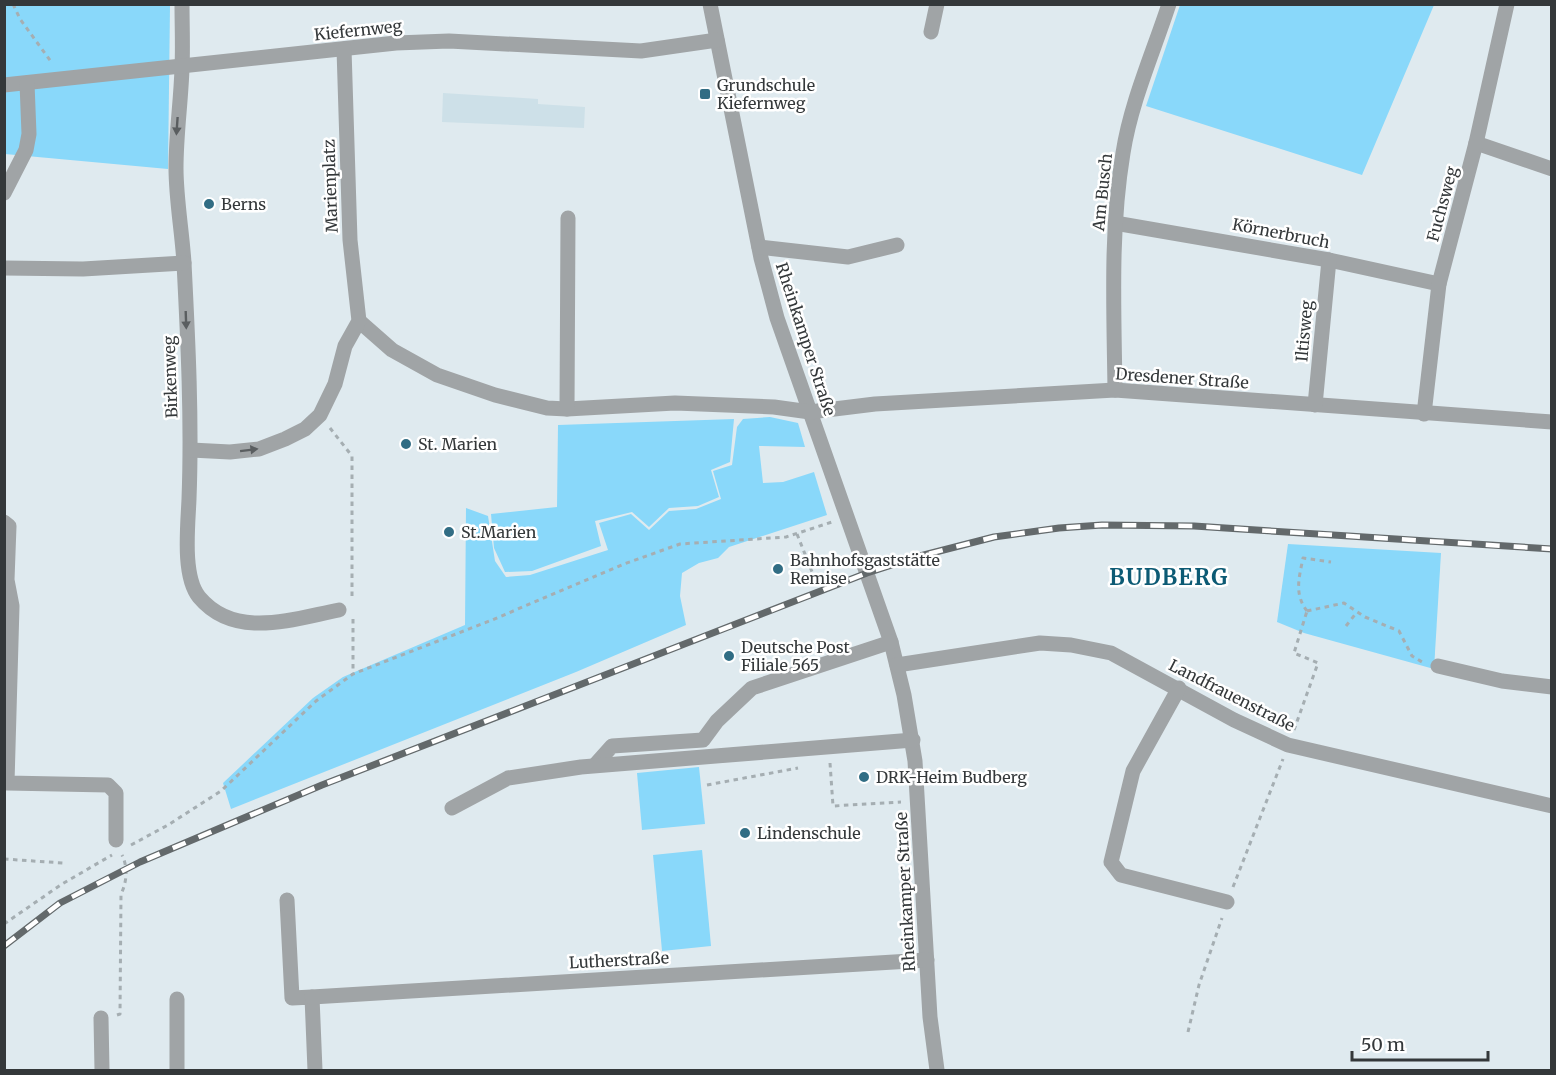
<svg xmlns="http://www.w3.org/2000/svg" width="1556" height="1075" viewBox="0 0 1556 1075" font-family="Merriweather,serif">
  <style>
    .built { fill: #cde0e8 }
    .green { fill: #89d8fa }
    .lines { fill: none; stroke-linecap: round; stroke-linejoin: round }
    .path { stroke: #a5aeb2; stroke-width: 3; stroke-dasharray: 4.5 4.5; stroke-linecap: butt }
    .minor { stroke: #a0a4a6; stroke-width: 15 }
    .rail-casing { stroke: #63696b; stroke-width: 7 }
    .rail { stroke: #fff; stroke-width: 4.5; stroke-dasharray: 14; stroke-linecap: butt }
    .oneway { fill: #5a5e60 }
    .poi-dot { fill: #316d84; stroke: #fff; stroke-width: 2 }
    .labels { text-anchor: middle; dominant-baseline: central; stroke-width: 5; stroke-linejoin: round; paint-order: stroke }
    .street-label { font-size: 16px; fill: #34383a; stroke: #fff }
    .poi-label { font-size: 16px; fill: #34383a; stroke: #fff; text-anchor: start }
    .district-label { font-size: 22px; font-weight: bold; letter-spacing: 1.5px; fill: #0c5a74; stroke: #fff }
  </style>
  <rect width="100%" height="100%" fill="#dfeaef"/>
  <path class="built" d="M 443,93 L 538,99 L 538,104 L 585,107 L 584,128 L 442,122 Z"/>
  <g class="green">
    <path d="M 4,5 L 170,5 L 168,169 L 5,154 Z"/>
    <path d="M 1180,5 L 1180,4 L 1434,5 L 1362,175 L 1146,106 Z"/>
    <path d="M 770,417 L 798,423 L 805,447 L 759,446 L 763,483 L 783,482 L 814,472 L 827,515 L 729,547 L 718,558 L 699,563 L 682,573 L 680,596 L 686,625 L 576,672 L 231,809 L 223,783 L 313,698 L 343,677 L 465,625 L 466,508 L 488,516 L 495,561 L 506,577 L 530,575 L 608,550 L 599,523 L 631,514 L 649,530 L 669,511 L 696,509 L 721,499 L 713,471 L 732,465 L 737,427 L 743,419 Z"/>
    <path d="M 734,419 L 730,462 L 711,470 L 719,497 L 698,506 L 669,508 L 649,527 L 632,512 L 595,521 L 601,546 L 532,571 L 505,572 L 494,548 L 491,514 L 557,507 L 558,425 Z"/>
    <path d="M 1288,544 L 1441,553 L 1434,669 L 1304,633 L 1277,622 Z"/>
    <path d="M 699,767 L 705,824 L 642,830 L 637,773 Z"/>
    <path d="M 702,850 L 711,946 L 662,951 L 653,855 Z"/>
  </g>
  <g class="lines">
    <g class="path">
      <path d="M 13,4 L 20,19 L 52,63"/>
      <path d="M 330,428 L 352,456 L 352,600"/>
      <path d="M 797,534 L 816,582"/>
      <path d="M 1307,611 L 1344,603 L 1365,617 L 1399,631 L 1412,656 L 1422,662"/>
      <path d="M 1307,611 C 1294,594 1299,578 1303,558 L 1331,562"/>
      <path d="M 353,619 L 353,674"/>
      <path d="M 1346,626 L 1357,612"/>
      <path d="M 1294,730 L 1318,663 L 1294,653 L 1307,611"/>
      <path d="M 830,763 L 833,806 L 901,802"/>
      <path d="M 707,785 L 798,768"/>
      <path d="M 131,845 L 168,825 L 221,791 L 316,701 L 353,674 L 492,620 L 624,564 L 680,544 L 786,537 L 832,522"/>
      <path d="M 4,859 L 63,863"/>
      <path d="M 1233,887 L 1283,759"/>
      <path d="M 4,924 L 62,884 L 112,855"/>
      <path d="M 117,1015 L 120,1014 L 121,894 C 127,882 128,867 122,855"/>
      <path d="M 1188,1032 L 1199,985 L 1222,918"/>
    </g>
    <g class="minor">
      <path d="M 182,4 C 182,26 183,47 182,68 C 181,101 176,134 176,168 C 176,199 182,231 184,263 C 188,341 192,421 189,499 C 188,525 182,576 199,597 C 235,640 292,619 339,610"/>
      <path d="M 710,4 L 761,258 L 777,318 L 891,642 L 904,695 L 915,761 L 930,1017 L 937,1070"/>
      <path d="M 931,32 L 937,4"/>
      <path d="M 4,85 L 396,43 L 449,41 L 641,51 L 717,40"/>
      <path d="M 1476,143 L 1552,169"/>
      <path d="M 4,193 L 26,150 L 29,134 L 27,83"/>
      <path d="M 1115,223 L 1329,260 L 1439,284"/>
      <path d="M 759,247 L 848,257 L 897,245"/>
      <path d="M 4,268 L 83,269 L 184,263"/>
      <path d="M 359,321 L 392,350 L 437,375 L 495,395 L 547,408 L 567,409 L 675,403 L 774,407 L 810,412 L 875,404 L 1115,390 L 1552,422"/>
      <path d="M 1115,390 C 1114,311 1110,231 1123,153 C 1131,102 1153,53 1169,4"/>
      <path d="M 1315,405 L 1329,260"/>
      <path d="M 567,409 L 568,218"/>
      <path d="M 1424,414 L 1439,284 L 1476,143 L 1507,4"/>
      <path d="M 191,450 L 230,452 L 259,449 L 285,439 L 305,429 L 320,415 L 335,384 L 345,346 L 359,321 L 350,240 L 344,49"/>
      <path d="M 4,522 L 9,526 L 7,580 L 12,606 L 7,783 L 108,785 L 116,793 L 116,840"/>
      <path d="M 897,665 L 1040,643 L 1071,645 L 1111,653 L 1234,720 L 1288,745 L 1552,806"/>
      <path d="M 1438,666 L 1502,681 L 1552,687"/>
      <path d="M 1179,688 L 1133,771 L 1111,862 L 1121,875 L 1227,902"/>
      <path d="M 595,765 L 612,746 L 703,740 L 717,721 L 752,688 L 891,642"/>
      <path d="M 452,808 L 508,778 L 581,767 L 913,740"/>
      <path d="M 287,900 L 292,998 L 312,997 L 315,1070"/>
      <path d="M 312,997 L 927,960"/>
      <path d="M 177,999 L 177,1070"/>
      <path d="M 101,1018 L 102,1070"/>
    </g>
    <g class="rail-casing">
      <path id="rail" d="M 4,946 L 60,903 L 140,862 L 322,785 L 867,573 L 920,556 L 994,537 L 1059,528 L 1102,525 L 1194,526 L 1552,549"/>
    </g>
    <use href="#rail" class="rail"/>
  </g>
  <defs><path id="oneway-solid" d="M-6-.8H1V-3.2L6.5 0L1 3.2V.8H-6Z" transform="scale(1.5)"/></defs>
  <g class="oneway">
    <use href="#oneway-solid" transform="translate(177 126) rotate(94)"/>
    <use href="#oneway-solid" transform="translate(186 320) rotate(88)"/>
    <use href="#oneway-solid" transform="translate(249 450) rotate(-7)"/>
  </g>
  <g class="poi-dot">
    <rect x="699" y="88" width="12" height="12" rx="3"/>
    <circle cx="209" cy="204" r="6"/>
    <circle cx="406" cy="444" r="6"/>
    <circle cx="449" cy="532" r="6"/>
    <circle cx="778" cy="569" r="6"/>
    <circle cx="729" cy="656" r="6"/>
    <circle cx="864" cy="777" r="6"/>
    <circle cx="745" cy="833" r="6"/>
  </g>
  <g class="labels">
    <g class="street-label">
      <text transform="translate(358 30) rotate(-6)">Kiefernweg</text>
      <text transform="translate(330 186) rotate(-92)">Marienplatz</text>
      <text transform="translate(1102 192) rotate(-84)">Am Busch</text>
      <text transform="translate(1442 204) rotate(-75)">Fuchsweg</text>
      <text transform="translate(1281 233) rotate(11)">Körnerbruch</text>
      <text transform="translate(1304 331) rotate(-85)">Iltisweg</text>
      <text transform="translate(806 339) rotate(72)">Rheinkamper Straße</text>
      <text transform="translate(170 377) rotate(-92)">Birkenweg</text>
      <text transform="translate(1182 378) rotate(4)">Dresdener Straße</text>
      <text transform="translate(1232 695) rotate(27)">Landfrauenstraße</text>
      <text transform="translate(905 892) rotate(-93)">Rheinkamper Straße</text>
      <text transform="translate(619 960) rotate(-3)">Lutherstraße</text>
    </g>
    <g class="poi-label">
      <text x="717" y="85">Grundschule<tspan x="717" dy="18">Kiefernweg</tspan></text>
      <text x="221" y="204">Berns</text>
      <text x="418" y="444">St. Marien</text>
      <text x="461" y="532">St.Marien</text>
      <text x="790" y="560">Bahnhofsgaststätte<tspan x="790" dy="18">Remise</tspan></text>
      <text x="741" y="647">Deutsche Post<tspan x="741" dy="18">Filiale 565</tspan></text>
      <text x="876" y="777">DRK-Heim Budberg</text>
      <text x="757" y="833">Lindenschule</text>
    </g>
    <g class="district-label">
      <text x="1169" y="577">BUDBERG</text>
    </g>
  </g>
  <rect width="1556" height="1075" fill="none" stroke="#34383a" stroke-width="12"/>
  <path d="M1352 1051v9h136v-9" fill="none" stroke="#34383a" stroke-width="3"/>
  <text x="1361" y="1051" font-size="18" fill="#34383a" stroke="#ffffff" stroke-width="4.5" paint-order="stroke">50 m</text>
</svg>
